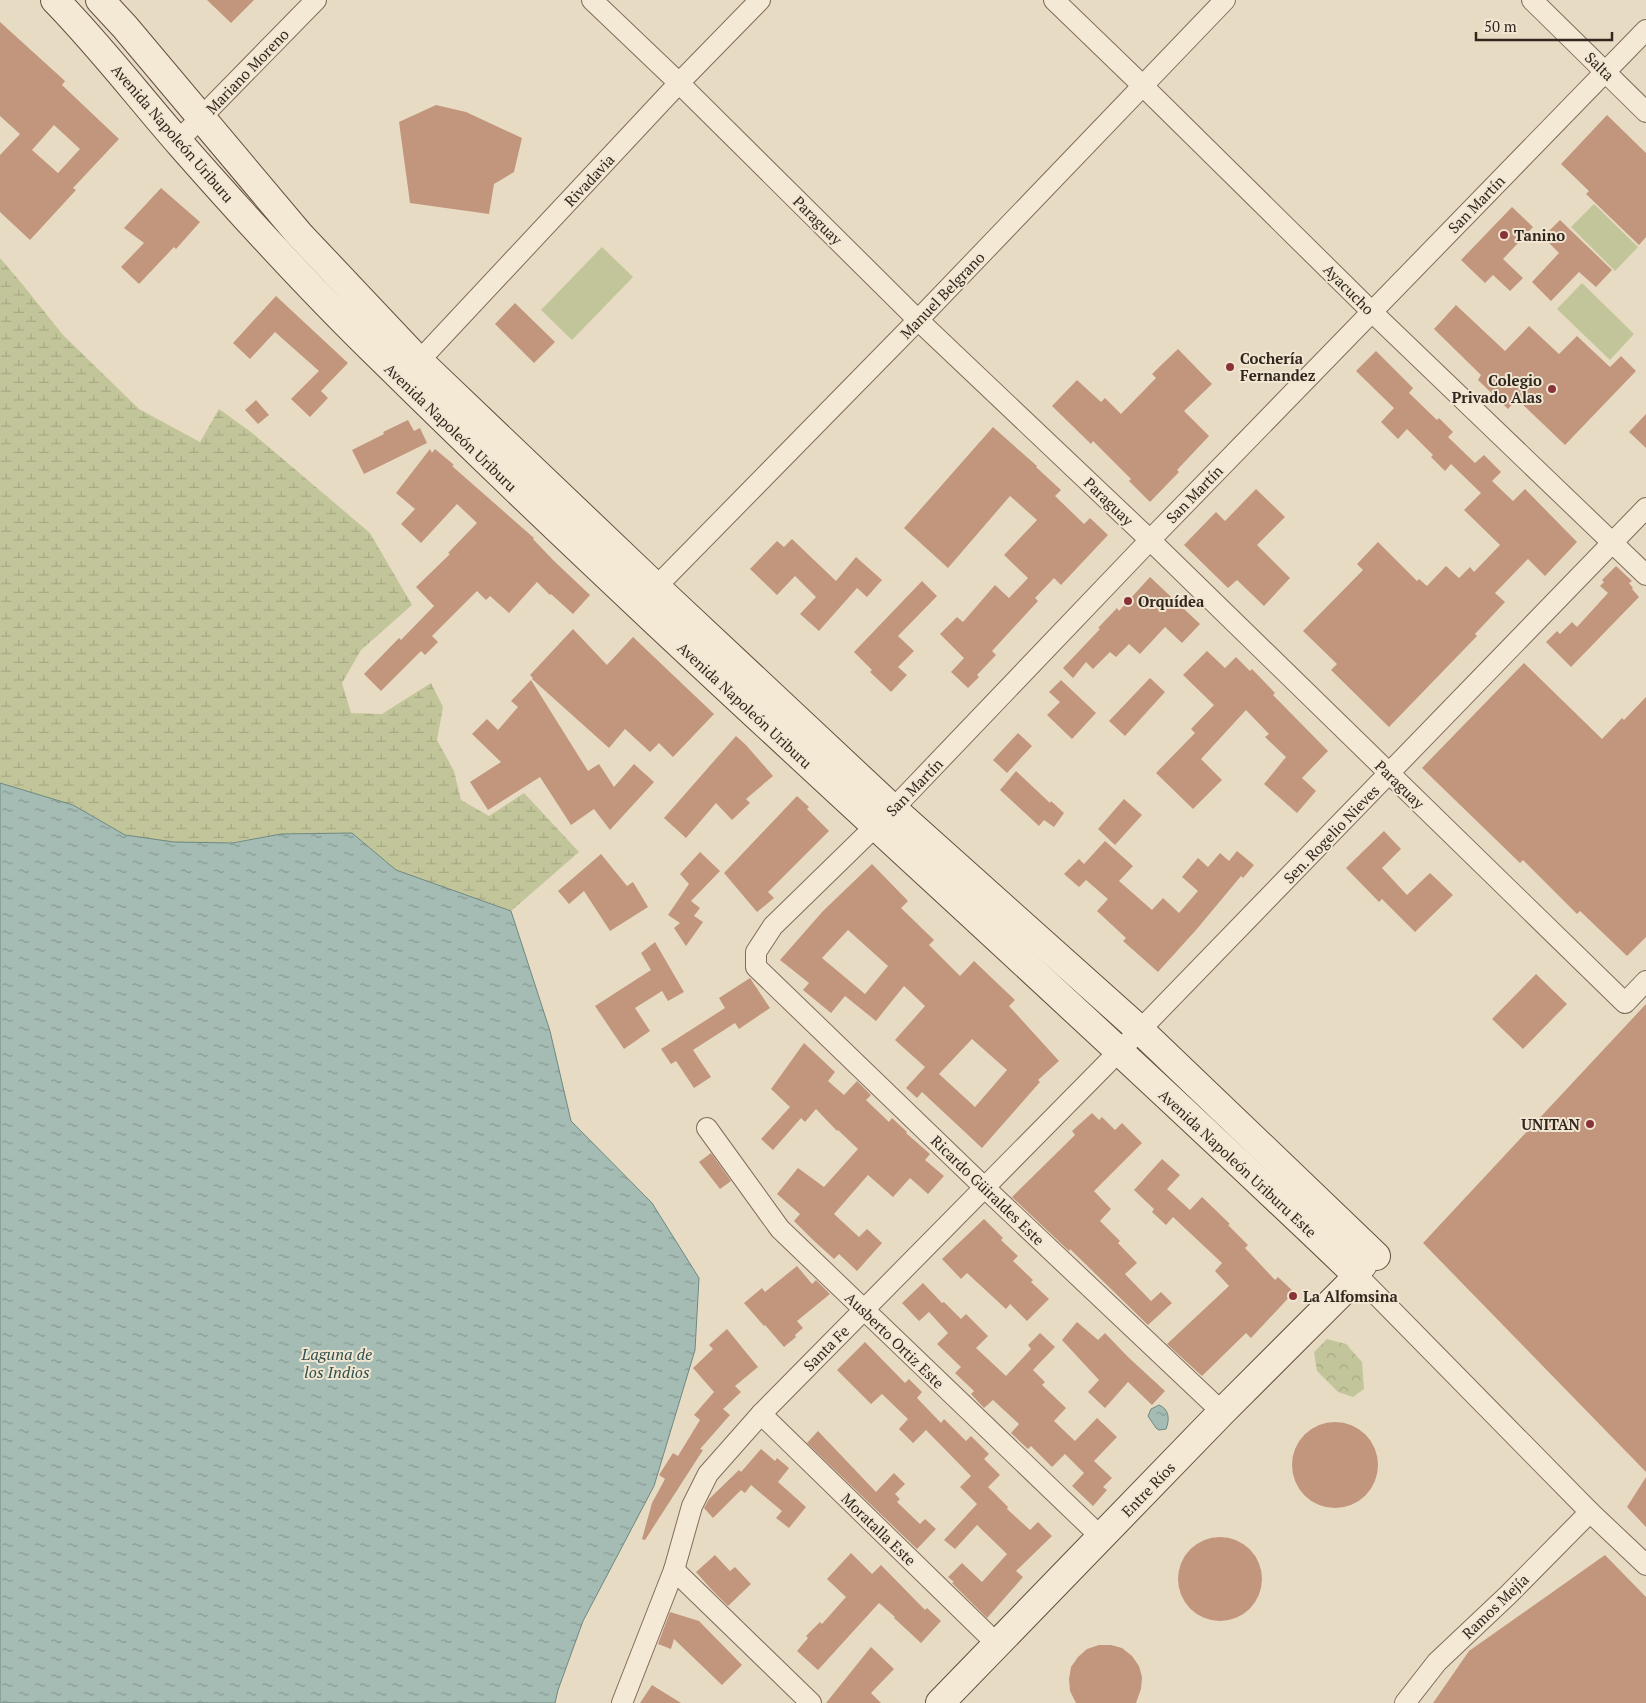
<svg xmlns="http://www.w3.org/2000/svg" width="1646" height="1703" viewBox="0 0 1646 1703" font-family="'PT Serif',serif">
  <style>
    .forest { fill: url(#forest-crowns) }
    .wetland { fill: url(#wetland-marsh) }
    .park { fill: #c2c599 }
    .water { fill: url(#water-ripples); stroke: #6d8980 }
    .building { fill: #c2967d; fill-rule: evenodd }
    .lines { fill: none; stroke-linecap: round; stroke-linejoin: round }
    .street-casing { stroke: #816d5c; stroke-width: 22 }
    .secondary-casing { stroke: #624f3f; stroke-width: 30 }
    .street { stroke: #f4e9d5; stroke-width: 20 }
    .secondary { stroke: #f4e9d5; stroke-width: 28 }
    .poi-dot { fill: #893339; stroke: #f1e6d2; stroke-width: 2 }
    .labels { text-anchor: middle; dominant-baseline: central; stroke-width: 4; stroke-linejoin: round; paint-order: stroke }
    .street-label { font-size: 15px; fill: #32271e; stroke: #f1e6d2 }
    .poi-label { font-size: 15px; font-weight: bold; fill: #32271e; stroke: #f1e6d2; text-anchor: start }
    .water-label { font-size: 16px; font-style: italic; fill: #2f504c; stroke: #f1e6d2 }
  </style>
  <defs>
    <pattern id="forest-crowns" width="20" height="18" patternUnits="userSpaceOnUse" patternTransform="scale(1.25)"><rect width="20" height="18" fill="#c2c599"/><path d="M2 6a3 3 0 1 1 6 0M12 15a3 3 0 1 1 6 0" fill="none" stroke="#a7a983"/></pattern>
    <pattern id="wetland-marsh" width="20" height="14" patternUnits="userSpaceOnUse" patternTransform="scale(1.25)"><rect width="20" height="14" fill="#c2c599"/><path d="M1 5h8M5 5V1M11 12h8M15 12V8" fill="none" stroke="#a7a983"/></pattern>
    <pattern id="water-ripples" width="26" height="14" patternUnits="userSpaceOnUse" patternTransform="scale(1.25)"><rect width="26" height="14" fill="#a5bcb4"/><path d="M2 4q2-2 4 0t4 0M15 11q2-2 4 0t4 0" fill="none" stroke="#879992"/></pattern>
  </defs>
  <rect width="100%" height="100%" fill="#e8dbc3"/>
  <path class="forest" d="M 1327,1339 L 1346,1344 L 1362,1362 L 1364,1389 L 1353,1397 L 1338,1392 L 1317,1371 L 1314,1352 Z"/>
  <path class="wetland" d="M 0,258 L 23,285 L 63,335 L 139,409 L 200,442 L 219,409 L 251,432 L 370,533 L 412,605 L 361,650 L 342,683 L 351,713 L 382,714 L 431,683 L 443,707 L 437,740 L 454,771 L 461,800 L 489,816 L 524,793 L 579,852 L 511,911 L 396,870 L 352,833 L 281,834 L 172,852 L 125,835 L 73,805 L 0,783 Z"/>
  <g class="park">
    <path d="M 1594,204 L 1638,247 L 1615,271 L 1571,227 Z"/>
    <path d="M 602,247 L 633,277 L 572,340 L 541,310 Z"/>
    <path d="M 1582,283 L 1634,334 L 1610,360 L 1557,309 Z"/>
  </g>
  <g class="water">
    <path d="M 0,783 L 73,805 L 125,835 L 174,842 L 232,843 L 281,834 L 352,833 L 396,870 L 511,911 L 550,1031 L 571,1121 L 652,1203 L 699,1278 L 695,1350 L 654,1486 L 583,1621 L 558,1690 L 555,1703 L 0,1703 Z"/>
    <path d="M 1159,1405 C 1169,1409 1170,1419 1166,1429 L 1159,1430 L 1156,1428 L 1148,1416 L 1151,1409 Z"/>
  </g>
  <g class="building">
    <path d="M 207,0 L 254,0 L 231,23 Z"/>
    <path d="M 0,22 L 65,81 L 62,85 L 119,139 L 73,188 L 76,190 L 30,240 L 0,212 L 0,155 L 20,134 L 0,116 ZM 54,125 L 80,149 L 58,173 L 32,150 Z"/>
    <path d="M 436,105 L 466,112 L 522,138 L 514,172 L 494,184 L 489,214 L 410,203 L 399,122 Z"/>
    <path d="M 1607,115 L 1646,153 L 1646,237 L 1639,245 L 1586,194 L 1589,191 L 1561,164 Z"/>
    <path d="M 161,188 L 200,222 L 176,249 L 174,247 L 139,284 L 121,267 L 144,243 L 124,228 Z"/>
    <path d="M 1512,207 L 1533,227 L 1503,259 L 1523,278 L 1510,291 L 1493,275 L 1485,283 L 1461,260 Z"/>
    <path d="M 1560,220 L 1612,270 L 1596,287 L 1579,272 L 1551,301 L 1532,282 L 1559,253 L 1543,237 Z"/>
    <path d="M 276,296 L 348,363 L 321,391 L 328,398 L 310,417 L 291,399 L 319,371 L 275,332 L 250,359 L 233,343 Z"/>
    <path d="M 515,303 L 555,342 L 534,363 L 495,324 Z"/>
    <path d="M 1456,305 L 1505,351 L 1529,326 L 1559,354 L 1577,336 L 1610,367 L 1621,356 L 1636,371 L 1565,445 L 1517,399 L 1508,409 L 1478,380 L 1481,375 L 1434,329 Z"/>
    <path d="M 1178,349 L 1212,384 L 1184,411 L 1209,436 L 1177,470 L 1179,472 L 1150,502 L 1129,481 L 1131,479 L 1093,441 L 1091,444 L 1052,406 L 1077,380 L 1101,402 L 1105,398 L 1121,414 L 1156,378 L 1152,374 Z"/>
    <path d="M 1376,351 L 1413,388 L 1409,393 L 1437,420 L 1439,418 L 1453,432 L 1448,437 L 1475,463 L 1484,455 L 1501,472 L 1492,481 L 1513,501 L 1525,489 L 1577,542 L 1545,576 L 1528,559 L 1495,593 L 1505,602 L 1475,634 L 1477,636 L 1389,727 L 1331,670 L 1337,664 L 1303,631 L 1363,570 L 1357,564 L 1378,542 L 1417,581 L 1419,579 L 1427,586 L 1446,566 L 1459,578 L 1470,567 L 1474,572 L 1500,545 L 1464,510 L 1481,493 L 1451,464 L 1445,471 L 1431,457 L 1433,455 L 1407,429 L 1398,439 L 1381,422 L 1394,408 L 1356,371 Z"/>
    <path d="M 256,400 L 269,415 L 258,424 L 245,410 Z"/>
    <path d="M 1646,414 L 1646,448 L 1629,432 Z"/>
    <path d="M 408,420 L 414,431 L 420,428 L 427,443 L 364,474 L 352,450 L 384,434 L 383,432 Z"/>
    <path d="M 993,427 L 1037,466 L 1036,467 L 1061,490 L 1055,496 L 1084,524 L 1090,518 L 1108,535 L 1061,585 L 1054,578 L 1035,598 L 1038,601 L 992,651 L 996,655 L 977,675 L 979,677 L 968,688 L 951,672 L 964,658 L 940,634 L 957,617 L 963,622 L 995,585 L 1009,598 L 1028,578 L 1004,555 L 1037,520 L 1010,496 L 948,568 L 904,528 Z"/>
    <path d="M 430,449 L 432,453 L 435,449 L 454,465 L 452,466 L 534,538 L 533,539 L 553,560 L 590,595 L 573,614 L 551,594 L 550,595 L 537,582 L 509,613 L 490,596 L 486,600 L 477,591 L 432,636 L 438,642 L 425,655 L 421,651 L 381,691 L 364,674 L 399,638 L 401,640 L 434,606 L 416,587 L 450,554 L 448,553 L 477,523 L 457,504 L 421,543 L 401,524 L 415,509 L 396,493 Z"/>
    <path d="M 1256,489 L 1285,517 L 1257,545 L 1290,578 L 1264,606 L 1237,580 L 1228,588 L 1184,545 L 1216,512 L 1225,521 Z"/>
    <path d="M 792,539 L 836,581 L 856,557 L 882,580 L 867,597 L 857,588 L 819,631 L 800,614 L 816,597 L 795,576 L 777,595 L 750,569 L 777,541 L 784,547 Z"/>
    <path d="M 1616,566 L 1632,581 L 1629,583 L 1633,588 L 1632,589 L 1639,597 L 1571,667 L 1546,642 L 1557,631 L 1560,634 L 1572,622 L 1577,627 L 1608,593 L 1600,586 L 1604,582 L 1602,580 Z"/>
    <path d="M 1150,577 L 1200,624 L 1182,643 L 1165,627 L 1140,654 L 1129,644 L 1116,657 L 1110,652 L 1093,669 L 1086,662 L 1073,678 L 1063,668 L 1100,629 L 1098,628 L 1117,608 L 1119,611 Z"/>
    <path d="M 922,581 L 937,596 L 898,636 L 914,651 L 898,667 L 907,675 L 891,692 L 870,672 L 872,670 L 854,652 Z"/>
    <path d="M 573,629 L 607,665 L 633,637 L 714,714 L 673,757 L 659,743 L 650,752 L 625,729 L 609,748 L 532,679 L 533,678 L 530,675 Z"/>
    <path d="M 1207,651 L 1225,668 L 1236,657 L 1250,671 L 1252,669 L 1275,693 L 1273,695 L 1328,751 L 1302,778 L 1316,791 L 1297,813 L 1264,784 L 1286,757 L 1265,737 L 1269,734 L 1246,710 L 1201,759 L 1222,780 L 1193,809 L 1156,773 L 1195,733 L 1191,729 L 1214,705 L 1183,675 Z"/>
    <path d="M 1524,663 L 1602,739 L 1622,718 L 1624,720 L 1646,697 L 1646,937 L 1627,956 L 1580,911 L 1577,914 L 1523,860 L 1520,863 L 1422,768 Z"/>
    <path d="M 1150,678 L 1165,692 L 1125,736 L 1109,721 Z"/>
    <path d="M 531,680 L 588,771 L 599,764 L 614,787 L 634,764 L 654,782 L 610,830 L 594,809 L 571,825 L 540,777 L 488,810 L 470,782 L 501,762 L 472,734 L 487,719 L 498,730 L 518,707 L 511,701 Z"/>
    <path d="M 1061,680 L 1096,713 L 1072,739 L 1047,715 L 1060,702 L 1049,692 Z"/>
    <path d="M 1018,733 L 1032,746 L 1007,773 L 993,760 Z"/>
    <path d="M 736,736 L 746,745 L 773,776 L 746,799 L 750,803 L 732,820 L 716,803 L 686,838 L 664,818 Z"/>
    <path d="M 1016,771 L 1050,803 L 1051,801 L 1064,813 L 1054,827 L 1044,820 L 1039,826 L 1000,790 Z"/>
    <path d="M 797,796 L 809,807 L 807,809 L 829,831 L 768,892 L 774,898 L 757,912 L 724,873 Z"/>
    <path d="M 1124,799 L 1142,815 L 1115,845 L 1098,829 Z"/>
    <path d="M 1384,831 L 1401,849 L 1382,868 L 1407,895 L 1430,873 L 1453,895 L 1415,932 L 1382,899 L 1379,902 L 1346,868 Z"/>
    <path d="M 1105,841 L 1133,866 L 1119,881 L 1152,910 L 1163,898 L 1179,913 L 1198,891 L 1182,877 L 1198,858 L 1208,867 L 1220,853 L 1229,861 L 1237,851 L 1254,865 L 1243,878 L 1241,876 L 1196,930 L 1158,972 L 1123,941 L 1126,938 L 1097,911 L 1108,899 L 1086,880 L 1079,887 L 1064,874 L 1079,859 L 1084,864 Z"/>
    <path d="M 700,852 L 720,871 L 691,901 L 700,908 L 694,916 L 703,922 L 686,946 L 674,928 L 680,923 L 668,915 L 689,884 L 680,874 Z"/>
    <path d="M 601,854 L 627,886 L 633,882 L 648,907 L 610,931 L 584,891 L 569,904 L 558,891 Z"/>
    <path d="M 872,864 L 908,901 L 901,908 L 934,940 L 929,945 L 960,976 L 974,961 L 1015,1000 L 1009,1006 L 1059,1061 L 1038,1080 L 1040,1082 L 982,1148 L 922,1092 L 917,1098 L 906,1088 L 925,1067 L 895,1040 L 925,1006 L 904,986 L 876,1021 L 845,996 L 831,1013 L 803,990 L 809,983 L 780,960 L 823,911 ZM 848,930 L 888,966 L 865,994 L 822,958 ZM 972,1039 L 1007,1070 L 975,1107 L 939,1074 Z"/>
    <path d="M 655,942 L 684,992 L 668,1001 L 662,991 L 635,1008 L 650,1031 L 624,1049 L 595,1006 L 651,970 L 641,953 Z"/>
    <path d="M 1536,974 L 1567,1004 L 1523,1049 L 1492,1019 Z"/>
    <path d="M 750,978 L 770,1008 L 739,1029 L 735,1023 L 693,1050 L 711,1077 L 694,1088 L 676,1061 L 671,1064 L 661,1049 L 725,1008 L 719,998 Z"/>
    <path d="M 1646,1004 L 1646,1472 L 1423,1243 Z"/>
    <path d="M 804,1043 L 835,1072 L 828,1081 L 844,1095 L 857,1081 L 871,1095 L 866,1100 L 889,1122 L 892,1118 L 907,1132 L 906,1133 L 930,1154 L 925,1160 L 944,1176 L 928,1194 L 910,1178 L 893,1197 L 868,1175 L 834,1214 L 859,1237 L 867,1229 L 882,1243 L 857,1271 L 839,1254 L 834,1259 L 813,1240 L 794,1221 L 800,1214 L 777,1194 L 798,1168 L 824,1187 L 858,1149 L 838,1130 L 837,1131 L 816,1109 L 805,1122 L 801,1118 L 773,1150 L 761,1139 L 790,1107 L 771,1089 Z"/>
    <path d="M 1092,1113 L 1099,1120 L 1102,1117 L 1115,1130 L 1122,1123 L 1142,1143 L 1094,1191 L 1111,1209 L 1100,1221 L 1120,1241 L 1118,1243 L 1137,1263 L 1125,1274 L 1151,1301 L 1161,1292 L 1172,1303 L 1148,1325 L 1070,1249 L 1069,1251 L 1012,1197 L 1075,1135 L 1072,1131 Z"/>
    <path d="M 711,1153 L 731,1181 L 720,1189 L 699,1162 Z"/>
    <path d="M 1162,1159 L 1180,1175 L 1167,1189 L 1190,1210 L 1202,1197 L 1230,1224 L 1228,1225 L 1248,1245 L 1245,1248 L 1275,1280 L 1278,1277 L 1294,1292 L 1251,1338 L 1246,1333 L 1202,1376 L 1167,1344 L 1229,1286 L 1215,1271 L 1222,1263 L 1173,1217 L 1166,1225 L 1152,1212 L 1154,1209 L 1134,1190 Z"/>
    <path d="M 984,1219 L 1003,1238 L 1001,1240 L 1018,1256 L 1013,1261 L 1033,1280 L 1031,1282 L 1049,1299 L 1027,1321 L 1010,1304 L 1006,1309 L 967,1273 L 961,1279 L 942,1259 Z"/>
    <path d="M 797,1266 L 812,1284 L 816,1280 L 830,1294 L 797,1321 L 803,1328 L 795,1335 L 796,1337 L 784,1347 L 765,1325 L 764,1326 L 744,1303 L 762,1288 L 765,1292 Z"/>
    <path d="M 923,1283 L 942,1303 L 944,1302 L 961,1319 L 966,1314 L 988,1336 L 976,1348 L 1006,1376 L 1031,1349 L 1028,1345 L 1040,1333 L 1055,1347 L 1033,1370 L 1045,1382 L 1042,1385 L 1066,1408 L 1054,1421 L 1075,1441 L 1097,1418 L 1117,1437 L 1094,1461 L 1112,1478 L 1103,1487 L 1107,1490 L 1093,1506 L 1072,1486 L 1084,1473 L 1065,1454 L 1052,1467 L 1031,1446 L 1028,1449 L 1011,1433 L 1019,1424 L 993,1400 L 984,1408 L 971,1394 L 974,1391 L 955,1373 L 961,1367 L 937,1344 L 948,1333 L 929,1312 L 919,1321 L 902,1303 Z"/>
    <path d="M 1077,1322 L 1098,1340 L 1105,1333 L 1128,1357 L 1165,1391 L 1152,1405 L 1128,1382 L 1105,1408 L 1088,1392 L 1099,1380 L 1062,1340 Z"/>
    <path d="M 727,1329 L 758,1367 L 735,1386 L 741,1392 L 723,1409 L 730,1415 L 700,1449 L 703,1450 L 645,1540 L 642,1539 L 652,1503 L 665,1479 L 659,1475 L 673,1453 L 678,1456 L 700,1420 L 694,1415 L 714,1392 L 693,1368 L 713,1349 L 709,1345 Z"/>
    <path d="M 865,1342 L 905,1383 L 909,1379 L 922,1392 L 917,1398 L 941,1423 L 944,1419 L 966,1441 L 971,1436 L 989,1454 L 984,1459 L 1000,1475 L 988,1487 L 1008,1507 L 1007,1509 L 1030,1530 L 1038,1522 L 1052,1536 L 1016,1571 L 1023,1577 L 987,1618 L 952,1583 L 954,1582 L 948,1577 L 962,1563 L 982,1582 L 1007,1554 L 977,1525 L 955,1549 L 944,1540 L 977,1504 L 960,1487 L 971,1476 L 926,1430 L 913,1443 L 899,1429 L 908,1419 L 882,1394 L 871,1404 L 837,1370 Z"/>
    <circle cx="1335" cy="1465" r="43"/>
    <path d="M 818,1431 L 876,1492 L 894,1473 L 905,1484 L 895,1494 L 900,1499 L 897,1502 L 920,1524 L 925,1519 L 936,1529 L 917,1549 L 807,1443 Z"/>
    <path d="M 761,1449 L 775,1461 L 777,1458 L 789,1468 L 778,1482 L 806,1507 L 789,1528 L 776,1518 L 782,1511 L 751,1485 L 745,1493 L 741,1490 L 713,1518 L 704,1508 L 709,1499 L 739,1470 L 741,1472 Z"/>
    <path d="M 1646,1477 L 1646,1527 L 1627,1507 Z"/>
    <circle cx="1220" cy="1579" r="42"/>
    <path d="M 851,1553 L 872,1574 L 881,1565 L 925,1610 L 927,1608 L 941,1621 L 921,1643 L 894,1618 L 895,1617 L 879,1603 L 818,1670 L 797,1651 L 808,1638 L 806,1636 L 820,1622 L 822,1624 L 846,1597 L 827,1579 Z"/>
    <path d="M 715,1555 L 730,1571 L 735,1567 L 751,1584 L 728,1606 L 711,1589 L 696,1572 Z"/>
    <path d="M 1605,1555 L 1646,1597 L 1646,1703 L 1433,1703 L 1469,1651 Z"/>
    <path d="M 670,1612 L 699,1621 L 742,1665 L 722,1685 L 674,1639 L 671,1649 L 658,1644 Z"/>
    <path d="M 1099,1645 L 1111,1645 L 1122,1648 L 1132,1656 L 1139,1666 L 1142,1677 L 1141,1689 L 1136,1703 L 1076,1703 L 1070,1691 L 1069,1679 L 1071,1667 L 1078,1657 L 1087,1649 Z"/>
    <path d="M 871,1647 L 894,1669 L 871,1693 L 881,1703 L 826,1703 Z"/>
    <path d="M 652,1685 L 681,1703 L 640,1703 Z"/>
  </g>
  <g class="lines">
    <g class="street-casing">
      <g id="street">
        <path d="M 592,0 L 679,83 L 918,320 L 1150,540 L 1625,1003 L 1646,981"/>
        <path d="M 1054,0 L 1143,86 L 1371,311 L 1646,575"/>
        <path d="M 1532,0 L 1646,112"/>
        <path d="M 178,141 L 316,0"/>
        <path d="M 419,361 L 679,83 L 760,0"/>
        <path d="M 656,587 L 918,320 L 1225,0"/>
        <path d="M 707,1128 L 780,1229 L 1101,1537"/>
        <path d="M 1366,1267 L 1358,1276 L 1590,1512 L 1646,1565"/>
        <path d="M 1222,1412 L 985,1188 L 756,967 L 756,952 L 773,926 L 893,809 L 1150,540 L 1646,30"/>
        <path d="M 761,1414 L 997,1644"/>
        <path d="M 674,1570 L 811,1703"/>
        <path d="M 622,1703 L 674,1570 L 692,1506 L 708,1474 L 761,1414 L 1140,1030 L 1646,508"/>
        <path d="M 1405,1703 L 1437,1662 L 1508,1595 L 1590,1512"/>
      </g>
    </g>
    <g class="secondary-casing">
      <g id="secondary">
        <path d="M 55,0 C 100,46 139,97 181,145 C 246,219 312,291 382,359 C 700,673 1036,967 1358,1276 L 1222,1412 L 940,1703"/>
        <path d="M 100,0 L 125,27 L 299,234 L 419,361 L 656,587 L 893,809 L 1140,1030 L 1376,1256"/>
      </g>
    </g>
    <use href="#street" class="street"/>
    <use href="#secondary" class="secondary"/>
  </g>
  <g class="poi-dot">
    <circle cx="1504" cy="235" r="5"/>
    <circle cx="1230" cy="367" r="5"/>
    <circle cx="1552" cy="389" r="5"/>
    <circle cx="1128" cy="601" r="5"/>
    <circle cx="1590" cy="1124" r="5"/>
    <circle cx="1293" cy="1296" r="5"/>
  </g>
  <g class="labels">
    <g class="street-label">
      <text transform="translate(1600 66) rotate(44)">Salta</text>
      <text transform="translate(247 71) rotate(-46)">Mariano Moreno</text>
      <text transform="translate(173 133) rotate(49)">Avenida Napoleón Uriburu</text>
      <text transform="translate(589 180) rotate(-47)">Rivadavia</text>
      <text transform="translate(1476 204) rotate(-46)">San Martín</text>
      <text transform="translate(818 220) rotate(45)">Paraguay</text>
      <text transform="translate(1349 289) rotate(45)">Ayacucho</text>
      <text transform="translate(942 295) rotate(-46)">Manuel Belgrano</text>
      <text transform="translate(451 427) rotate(44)">Avenida Napoleón Uriburu</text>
      <text transform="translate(1194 494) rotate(-46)">San Martín</text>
      <text transform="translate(1109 501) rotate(44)">Paraguay</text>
      <text transform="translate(745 705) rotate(43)">Avenida Napoleón Uriburu</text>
      <text transform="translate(1400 784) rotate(44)">Paraguay</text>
      <text transform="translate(914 787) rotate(-46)">San Martín</text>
      <text transform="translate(1331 834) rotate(-46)">Sen. Rogelio Nieves</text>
      <text transform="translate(1238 1163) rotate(43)">Avenida Napoleón Uriburu Este</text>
      <text transform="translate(988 1190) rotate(44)">Ricardo Güiraldes Este</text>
      <text transform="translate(895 1340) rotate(44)">Ausberto Ortiz Este</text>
      <text transform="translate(826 1348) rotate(-45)">Santa Fe</text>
      <text transform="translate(1148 1489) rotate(-46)">Entre Ríos</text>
      <text transform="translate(879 1529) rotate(44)">Moratalla Este</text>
      <text transform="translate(1495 1606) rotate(-44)">Ramos Mejía</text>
    </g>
    <g class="poi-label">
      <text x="1514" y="235">Tanino</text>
      <text x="1240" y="358">Cochería<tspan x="1240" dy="17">Fernandez</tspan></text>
      <text x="1542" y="380" text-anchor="end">Colegio<tspan x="1542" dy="17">Privado Alas</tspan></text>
      <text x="1138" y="601">Orquídea</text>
      <text x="1580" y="1124" text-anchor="end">UNITAN</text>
      <text x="1303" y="1296">La Alfomsina</text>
    </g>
    <g class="water-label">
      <text x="337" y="1354">Laguna de<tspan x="337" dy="18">los Indios</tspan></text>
    </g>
  </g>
  <path d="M1476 32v8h136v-8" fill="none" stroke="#32271e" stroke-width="2.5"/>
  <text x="1484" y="32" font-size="15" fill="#32271e" stroke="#f1e6d2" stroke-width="4" paint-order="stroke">50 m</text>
</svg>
